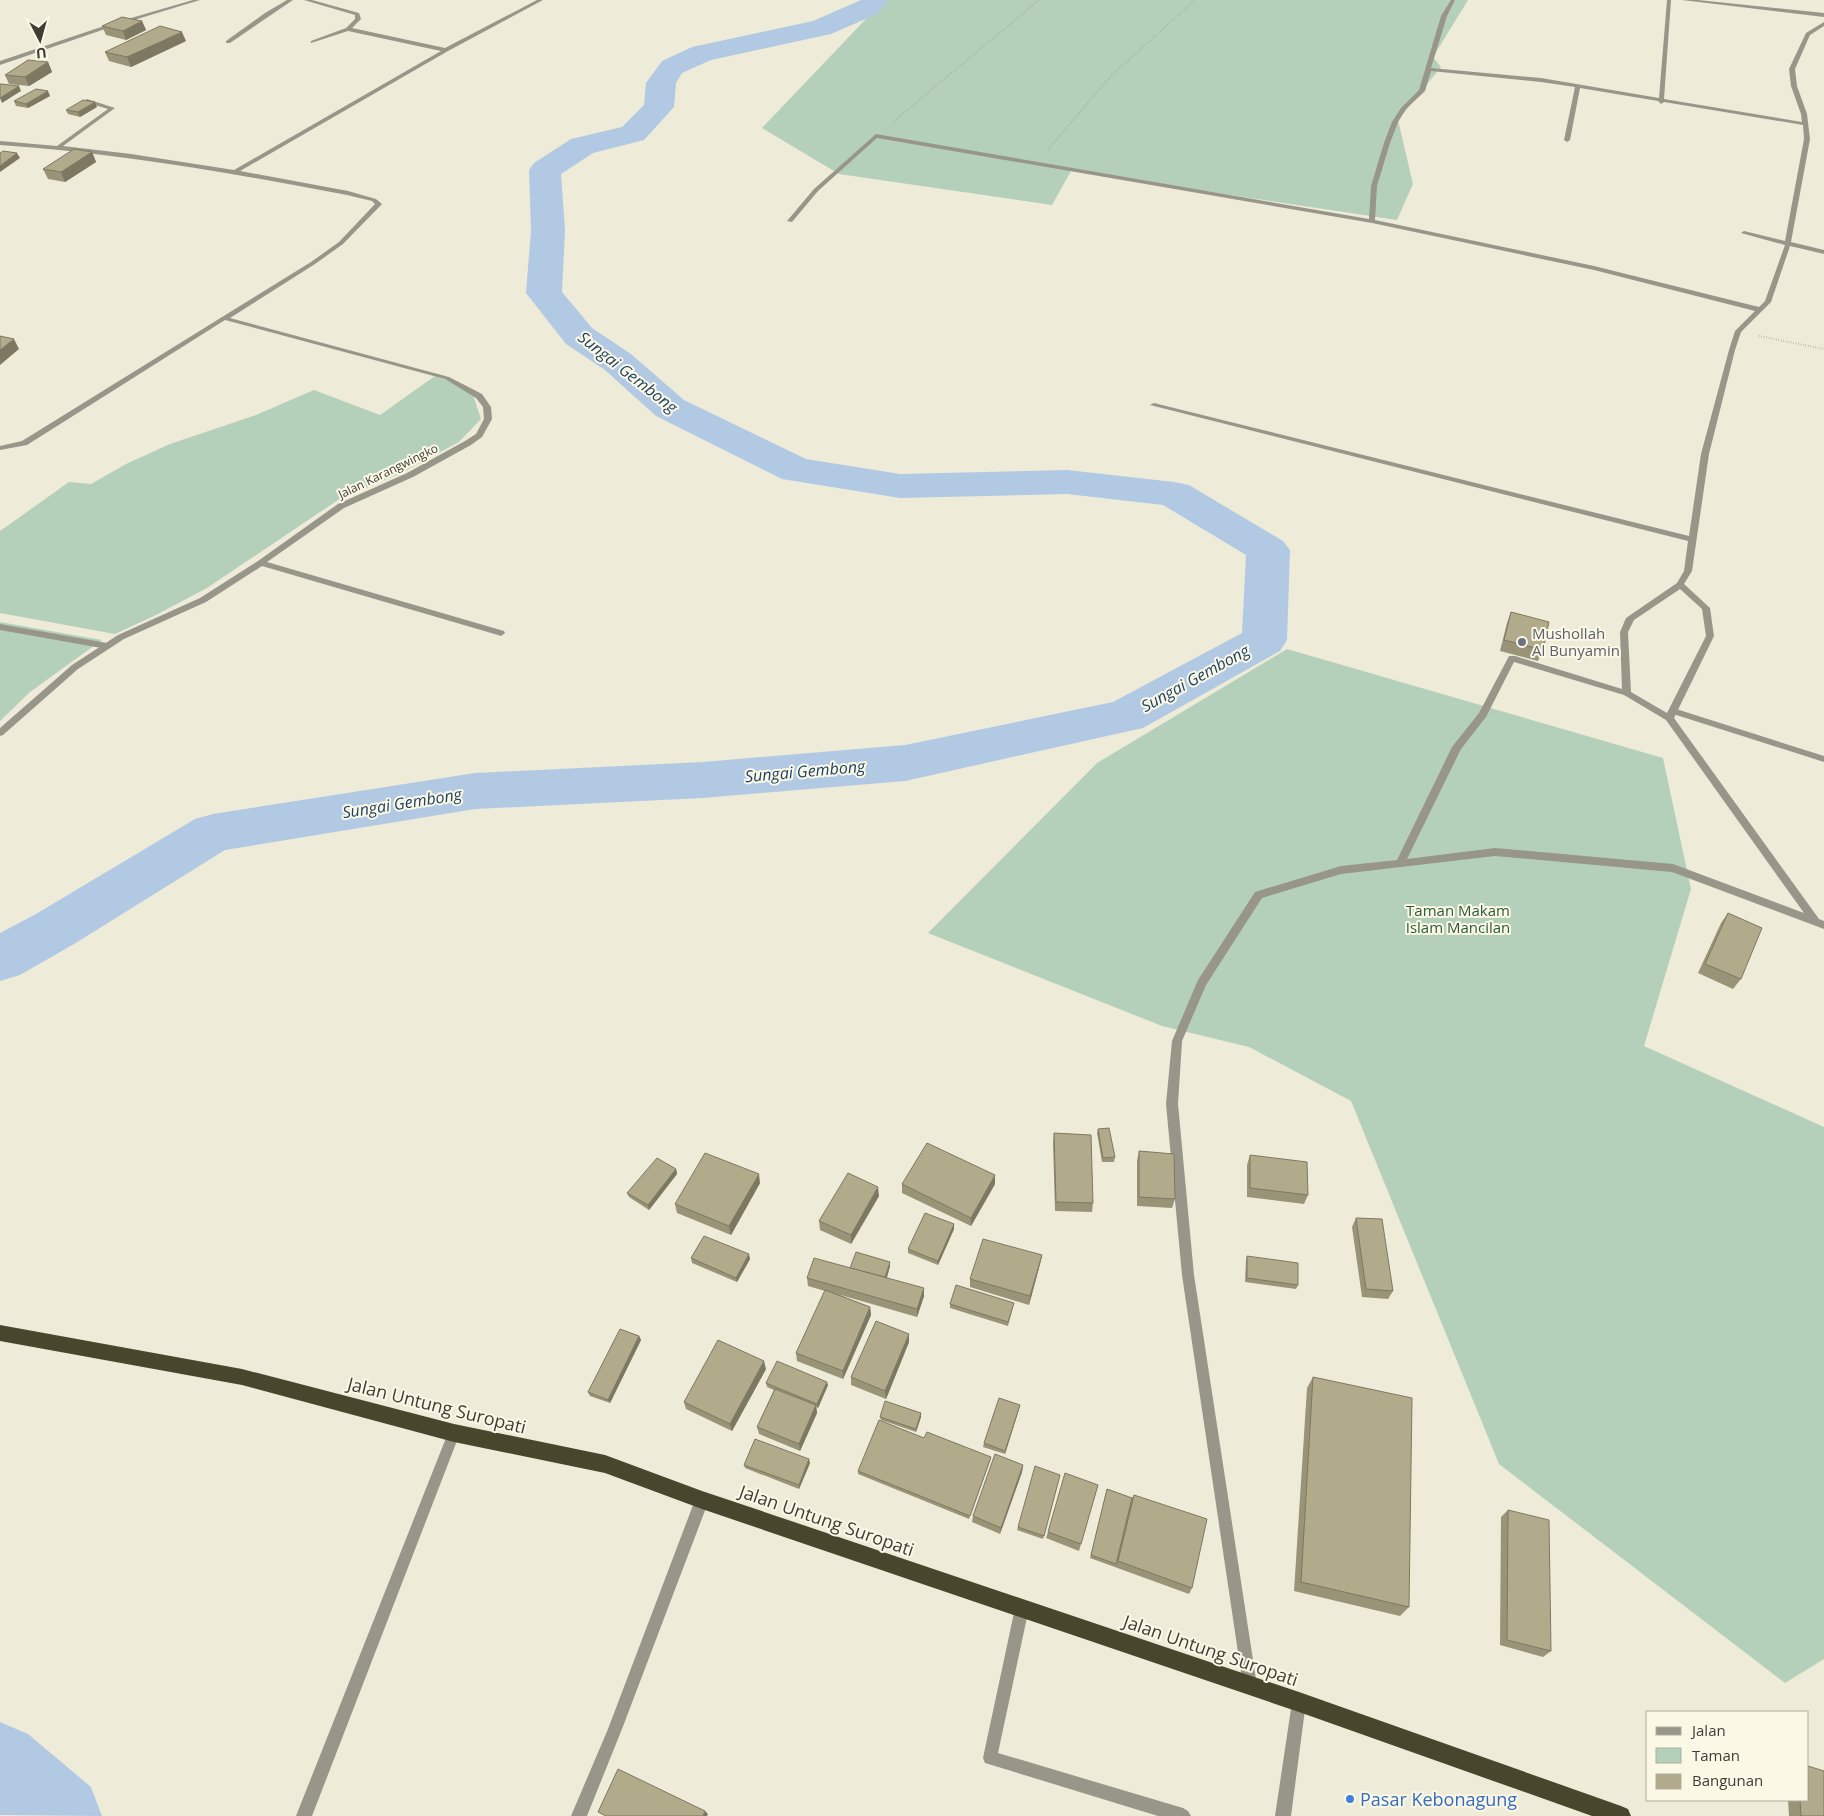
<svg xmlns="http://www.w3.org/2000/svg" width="1824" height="1816" viewBox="0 0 1824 1816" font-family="'Open Sans',sans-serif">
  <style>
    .green { fill: #b4d0bb }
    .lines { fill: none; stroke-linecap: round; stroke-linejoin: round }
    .river { fill: #b1c9e3; fill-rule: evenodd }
    .path { stroke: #a39f92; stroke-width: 2; stroke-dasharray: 0.5 2; stroke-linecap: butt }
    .service { fill: #979688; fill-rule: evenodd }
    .minor { fill: #979688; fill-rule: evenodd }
    .tertiary { fill: #979688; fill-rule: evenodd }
    .trunk { fill: #48462c; fill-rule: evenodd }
    .wall { fill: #999378 }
    .shaded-wall { fill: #7d7861 }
    .building { fill: #b2ab8b; stroke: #7d7861 }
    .worship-dot { fill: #6b7280; stroke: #fcf8e6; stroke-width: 2 }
    .shop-dot { fill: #3f7fe0; stroke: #fcf8e6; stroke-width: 2 }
    .labels { text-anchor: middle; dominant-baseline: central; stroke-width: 4; stroke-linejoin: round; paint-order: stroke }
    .far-street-label { font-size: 12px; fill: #3f3d36; stroke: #fcf8e6 }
    .worship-label { font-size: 15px; fill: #5b616d; stroke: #fcf8e6; text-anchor: start }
    .park-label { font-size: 15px; fill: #2b5a3a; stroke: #fcf8e6 }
    .water-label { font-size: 16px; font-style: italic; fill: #1d4165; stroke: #fcf8e6 }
    .near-street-label { font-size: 18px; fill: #3f3d36; stroke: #fcf8e6 }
    .near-shop-label { font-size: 18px; fill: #366cbe; stroke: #fcf8e6; text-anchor: start }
  </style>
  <rect width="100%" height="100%" fill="#efebd9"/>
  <g class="green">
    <path d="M 884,0 L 1468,0 L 1433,57 L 1441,67 L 1398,120 L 1413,184 L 1397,220 L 1071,171 L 1052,205 L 839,174 L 762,128 Z"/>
    <path d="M 435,376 L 447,380 L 473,395 L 481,419 L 459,442 L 401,473 L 338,500 L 207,588 L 156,615 L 115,634 L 0,613 L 0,531 L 69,482 L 91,484 L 126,464 L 170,444 L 256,415 L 314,390 L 380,415 Z"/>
    <path d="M 0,622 L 102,640 L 30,692 L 0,721 Z"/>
    <path d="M 1287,649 L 1663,758 L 1691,889 L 1644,1046 L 1824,1127 L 1824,1659 L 1785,1683 L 1499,1464 L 1351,1101 L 1249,1047 L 1162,1026 L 928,933 L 1097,763 Z"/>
  </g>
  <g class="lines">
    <g class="river">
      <path d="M 861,0 L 888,0 L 877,14 L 831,34 L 711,60 L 682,73 L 676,83 L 674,107 L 644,140 L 593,153 L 561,174 L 565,230 L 562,292 L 592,328 L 631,354 L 684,400 L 806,459 L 900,474 L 1067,470 L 1174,482 L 1189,485 L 1283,541 L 1290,550 L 1287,640 L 1280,651 L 1143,728 L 905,781 L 703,798 L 475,809 L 225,850 L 74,944 L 20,975 L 0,981 L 0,933 L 36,914 L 195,819 L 213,814 L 475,773 L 703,762 L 905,745 L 1113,702 L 1242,633 L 1246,555 L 1163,505 L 1067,494 L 900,498 L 782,479 L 656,416 L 605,370 L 566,344 L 526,293 L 531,230 L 529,170 L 534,163 L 571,139 L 622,127 L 644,105 L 646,83 L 662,61 L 692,47 L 813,21 Z"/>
      <path d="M 0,1722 L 28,1734 L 91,1787 L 102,1816 L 0,1815 Z"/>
    </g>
    <g class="path">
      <path d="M 894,121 L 1039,0"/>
      <path d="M 1048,149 L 1112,75 L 1195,0"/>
      <path d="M 1759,336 L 1824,349"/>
    </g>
    <g class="service">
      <path d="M 0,624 L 107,643 L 111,646 L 107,649 L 0,630 Z"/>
      <path d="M 1673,708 L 1824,756 L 1824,762 L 1670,713 L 1669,711 Z"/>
      <path d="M 1022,1601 L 1027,1603 L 1029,1608 L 998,1753 L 1183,1808 L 1188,1811 L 1191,1816 L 1158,1816 L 985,1763 L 983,1758 L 1015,1608 L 1017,1603 Z"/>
      <path d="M 1299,1695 L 1304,1697 L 1306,1702 L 1291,1816 L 1275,1816 L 1292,1702 L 1294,1697 Z"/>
    </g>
    <g class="minor">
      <path d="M 287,0 L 293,0 L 230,43 L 226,43 L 226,41 L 265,13 Z"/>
      <path d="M 304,0 L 312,0 L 359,13 L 361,19 L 352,28 L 445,48 L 537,0 L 543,0 L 448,51 L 240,171 L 348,191 L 376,199 L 382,204 L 343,244 L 315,264 L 230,318 L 449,377 L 482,394 L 491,407 L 492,419 L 482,437 L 471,445 L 413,477 L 344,508 L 267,562 L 504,631 L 505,633 L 501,636 L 498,635 L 262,566 L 206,602 L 124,639 L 78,669 L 3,735 L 0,736 L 0,728 L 72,665 L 118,635 L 200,598 L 258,561 L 338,504 L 407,473 L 465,441 L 476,434 L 484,419 L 483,407 L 476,398 L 445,379 L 225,320 L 27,445 L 0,450 L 0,446 L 22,441 L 311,262 L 339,242 L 375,204 L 372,201 L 347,195 C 232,173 117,153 0,145 L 0,141 L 57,146 L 108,109 L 85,102 L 84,101 L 87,99 L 115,108 L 63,146 L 131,154 L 234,170 L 441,51 L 348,31 L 311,43 L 311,41 L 346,28 L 355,19 L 355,15 Z"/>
      <path d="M 1451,0 L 1455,0 L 1447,16 L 1431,68 L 1541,78 L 1659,98 L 1667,0 L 1671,0 L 1664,99 L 1802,122 L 1801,114 L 1791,86 L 1789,69 L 1806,33 L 1824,22 L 1824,26 L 1810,35 L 1795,69 L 1797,86 L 1807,114 L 1810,139 L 1791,242 L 1824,250 L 1824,254 L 1790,246 L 1771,302 L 1741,332 L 1735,350 L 1709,454 L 1692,571 L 1684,584 L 1710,608 L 1714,636 L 1674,718 L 1819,919 L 1824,921 L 1824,929 L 1672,872 L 1495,856 L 1341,874 L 1262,898 L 1206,985 L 1182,1041 L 1178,1104 L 1194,1275 L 1257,1686 L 1255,1691 L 1250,1693 L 1245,1691 L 1243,1686 L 1182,1275 L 1166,1104 L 1172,1041 L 1198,980 L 1255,892 L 1341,866 L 1397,860 L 1452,747 L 1479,713 L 1509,656 L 1515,656 L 1622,689 L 1620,632 L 1626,618 L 1677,583 L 1684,571 L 1688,541 L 1150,405 L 1154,403 L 1689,536 L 1701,454 L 1729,350 L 1735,331 L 1755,311 L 1594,270 L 1372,223 L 877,138 L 818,191 L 792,222 L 787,221 L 814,189 L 876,134 L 1369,219 L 1371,186 L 1384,143 L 1392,122 L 1401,108 L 1419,90 L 1441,16 ZM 1431,71 L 1541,82 L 1575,87 L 1564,140 L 1567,142 L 1570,140 L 1580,88 L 1658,101 L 1661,104 L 1664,102 L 1803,125 L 1804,139 L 1785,241 L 1744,231 L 1741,233 L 1785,245 L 1765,301 L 1759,307 L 1594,266 L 1375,220 L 1377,186 L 1390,143 L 1398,122 L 1406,109 L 1425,91 ZM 1680,589 L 1702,609 L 1706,636 L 1667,713 L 1631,692 L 1628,632 L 1634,620 ZM 1514,662 L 1624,695 L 1666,720 L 1804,913 L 1673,864 L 1495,848 L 1407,859 L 1461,749 L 1486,717 Z"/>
      <path d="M 1682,0 L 1698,0 L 1824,13 L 1824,17 Z"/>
      <path d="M 454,1427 L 459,1428 L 460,1433 L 312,1816 L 296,1816 L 448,1433 L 449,1428 Z"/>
      <path d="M 702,1493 L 707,1495 L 709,1500 L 622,1729 L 587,1816 L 571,1816 L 608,1729 L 695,1500 L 697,1495 Z"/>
    </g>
    <path class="tertiary" d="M 193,0 L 200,0 L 111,27 L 0,65 L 0,61 L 107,25 Z"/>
    <path class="trunk" d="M 0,1325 L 242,1369 L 454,1424 L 605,1455 L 702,1491 L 1299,1692 L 1621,1806 L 1628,1809 L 1631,1816 L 1592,1816 L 1299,1712 L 702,1509 L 605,1473 L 454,1442 L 242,1385 L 0,1341 Z"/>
  </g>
  <g class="wall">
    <path d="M 142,21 L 146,30 L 126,40 L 106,35 L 102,26 Z"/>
    <path d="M 186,41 L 131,67 L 109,61 L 105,52 Z"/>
    <path d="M 48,62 L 52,72 L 29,86 L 9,84 L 5,75 Z"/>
    <path d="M 50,96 L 28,108 L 16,106 L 14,101 Z"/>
    <path d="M 97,107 L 80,117 L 68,114 L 66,110 Z"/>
    <path d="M 92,152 L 96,162 L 65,182 L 48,179 L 43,169 Z"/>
    <path d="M 1511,612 L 1543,650 L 1538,661 L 1500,651 L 1507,623 Z"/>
    <path d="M 1728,913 L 1741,979 L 1733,989 L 1698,973 L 1721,923 Z"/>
    <path d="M 1098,1129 L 1115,1157 L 1114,1162 L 1102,1162 L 1097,1133 Z"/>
    <path d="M 1054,1133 L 1093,1203 L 1092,1212 L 1055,1211 L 1053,1143 Z"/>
    <path d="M 1139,1151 L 1175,1199 L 1172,1208 L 1137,1206 L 1137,1161 Z"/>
    <path d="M 1250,1155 L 1308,1195 L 1304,1204 L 1247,1197 L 1247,1165 Z"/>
    <path d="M 676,1169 L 677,1174 L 649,1210 L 629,1197 L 627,1193 Z"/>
    <path d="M 995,1175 L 995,1184 L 971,1226 L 902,1193 L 902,1184 Z"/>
    <path d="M 760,1183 L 731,1235 L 677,1213 L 675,1204 Z"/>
    <path d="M 879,1196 L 851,1244 L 820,1230 L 819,1221 Z"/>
    <path d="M 1356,1218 L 1393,1291 L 1388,1299 L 1362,1297 L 1352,1227 Z"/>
    <path d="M 954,1224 L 954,1229 L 938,1265 L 908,1253 L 908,1249 Z"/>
    <path d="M 1042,1255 L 1040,1264 L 1029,1305 L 970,1287 L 970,1279 Z"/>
    <path d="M 1247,1256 L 1298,1285 L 1296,1289 L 1245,1282 L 1246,1260 Z"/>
    <path d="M 691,1258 L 750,1259 L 737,1282 L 692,1263 Z"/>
    <path d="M 890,1266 L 887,1278 L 924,1296 L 917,1317 L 837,1294 L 870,1307 L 871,1315 L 843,1379 L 797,1361 L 796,1353 L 825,1291 L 808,1286 L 807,1278 L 850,1268 Z"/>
    <path d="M 950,1304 L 1013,1307 L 1008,1326 L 950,1308 Z"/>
    <path d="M 909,1334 L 909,1342 L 886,1399 L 851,1385 L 851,1377 Z"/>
    <path d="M 639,1336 L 641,1340 L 610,1403 L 590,1396 L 588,1392 Z"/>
    <path d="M 766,1369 L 732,1431 L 686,1409 L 684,1402 Z"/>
    <path d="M 1313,1377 L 1409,1607 L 1400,1616 L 1294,1591 L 1307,1388 Z"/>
    <path d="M 766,1383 L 828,1385 L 818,1408 L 816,1407 L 817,1413 L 800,1451 L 759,1434 L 757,1427 L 774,1390 L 767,1387 Z"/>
    <path d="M 1019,1409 L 1005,1454 L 983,1447 L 984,1443 Z"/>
    <path d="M 921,1413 L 921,1417 L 916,1432 L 881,1420 L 880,1417 Z"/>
    <path d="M 924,1438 L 990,1461 L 969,1519 L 858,1474 L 858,1471 Z"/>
    <path d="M 810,1463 L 799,1489 L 745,1468 L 744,1465 Z"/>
    <path d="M 1023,1465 L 1022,1472 L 1000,1534 L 972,1522 L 973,1516 Z"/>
    <path d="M 1060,1475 L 1043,1539 L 1017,1530 L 1018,1527 Z"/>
    <path d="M 1098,1485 L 1079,1551 L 1046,1538 L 1048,1532 Z"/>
    <path d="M 1107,1489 L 1132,1498 L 1134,1495 L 1192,1588 L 1189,1594 L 1090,1558 Z"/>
    <path d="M 1508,1510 L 1551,1651 L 1543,1657 L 1500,1645 L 1501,1517 Z"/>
    <path d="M 1788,1800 L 1808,1800 L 1824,1816 L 1789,1816 Z"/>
  </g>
  <g class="shaded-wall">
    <path d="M 142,21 L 146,30 L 126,40 L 123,31 Z"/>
    <path d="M 182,32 L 186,41 L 131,67 L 127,57 Z"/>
    <path d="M 48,62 L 52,72 L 29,86 L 25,77 Z"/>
    <path d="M 19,86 L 21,91 L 2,103 L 0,98 Z"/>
    <path d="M 48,91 L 50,96 L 28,108 L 26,104 Z"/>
    <path d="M 95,102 L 97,107 L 80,117 L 78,112 Z"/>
    <path d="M 92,152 L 96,162 L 65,182 L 61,172 Z"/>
    <path d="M 17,153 L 20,158 L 0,172 L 0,166 Z"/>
    <path d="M 14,339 L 19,349 L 0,365 L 0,350 Z"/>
    <path d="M 676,1169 L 677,1174 L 649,1210 L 648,1205 Z"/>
    <path d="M 759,1174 L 760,1183 L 731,1235 L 729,1226 Z"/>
    <path d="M 995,1175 L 995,1184 L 971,1226 L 971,1218 Z"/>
    <path d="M 878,1187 L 879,1196 L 851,1244 L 851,1235 Z"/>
    <path d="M 954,1224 L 954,1229 L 938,1265 L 938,1261 Z"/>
    <path d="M 749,1254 L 750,1259 L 737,1282 L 736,1278 Z"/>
    <path d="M 1042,1255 L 1040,1264 L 1029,1305 L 1030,1296 Z"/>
    <path d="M 890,1262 L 890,1266 L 885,1283 L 885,1279 Z"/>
    <path d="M 924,1288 L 924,1296 L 917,1317 L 917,1309 Z"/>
    <path d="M 870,1307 L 871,1315 L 843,1379 L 843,1371 Z"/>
    <path d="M 909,1334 L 909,1342 L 886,1399 L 885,1391 Z"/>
    <path d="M 639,1336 L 641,1340 L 610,1403 L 608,1400 Z"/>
    <path d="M 764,1361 L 766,1369 L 732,1431 L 730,1424 Z"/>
    <path d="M 827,1382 L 828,1385 L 818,1408 L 817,1404 Z"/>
    <path d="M 816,1405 L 817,1413 L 800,1451 L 799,1444 Z"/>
    <path d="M 1020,1405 L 1019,1409 L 1005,1454 L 1005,1451 Z"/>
    <path d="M 921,1413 L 921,1417 L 916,1432 L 916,1429 Z"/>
    <path d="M 809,1459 L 810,1463 L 799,1489 L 799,1485 Z"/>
    <path d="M 1023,1465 L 1022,1472 L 1000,1534 L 1001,1528 Z"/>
    <path d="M 705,1811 L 708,1814 L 707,1816 L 703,1816 Z"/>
  </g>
  <g class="building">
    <path d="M 122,17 L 142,21 L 123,31 L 102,26 Z"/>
    <path d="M 160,26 L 182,32 L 127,57 L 105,52 Z"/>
    <path d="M 28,60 L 48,62 L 25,77 L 5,75 Z"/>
    <path d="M 0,84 L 1,84 L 19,86 L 0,98 Z"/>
    <path d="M 36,89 L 48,91 L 26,104 L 14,101 Z"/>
    <path d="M 83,100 L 95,102 L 78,112 L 66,110 Z"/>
    <path d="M 74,149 L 92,152 L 61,172 L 43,169 Z"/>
    <path d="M 3,151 L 17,153 L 0,166 L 0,153 Z"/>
    <path d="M 0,336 L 14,339 L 0,350 Z"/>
    <path d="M 1511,612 L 1549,622 L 1543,650 L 1504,640 Z"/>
    <path d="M 1728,913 L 1762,928 L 1741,979 L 1705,964 Z"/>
    <path d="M 1109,1128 L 1115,1157 L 1103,1158 L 1098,1129 Z"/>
    <path d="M 1054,1133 L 1091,1135 L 1093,1203 L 1056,1202 Z"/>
    <path d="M 927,1143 L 995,1175 L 971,1218 L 902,1184 Z"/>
    <path d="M 1139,1151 L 1174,1154 L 1175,1199 L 1139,1197 Z"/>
    <path d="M 705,1153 L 759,1174 L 729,1226 L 675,1204 Z"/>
    <path d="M 1250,1155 L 1307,1162 L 1308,1195 L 1250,1188 Z"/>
    <path d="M 657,1158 L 676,1169 L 648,1205 L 627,1193 Z"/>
    <path d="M 848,1173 L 878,1187 L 851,1235 L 819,1221 Z"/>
    <path d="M 925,1213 L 954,1224 L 938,1261 L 908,1249 Z"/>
    <path d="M 1356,1218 L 1382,1219 L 1393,1291 L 1366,1289 Z"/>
    <path d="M 704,1236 L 749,1254 L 736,1278 L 691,1258 Z"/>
    <path d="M 983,1239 L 1042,1255 L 1030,1296 L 970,1279 Z"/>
    <path d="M 856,1252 L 890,1262 L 885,1277 L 850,1268 Z"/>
    <path d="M 1247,1256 L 1298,1263 L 1298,1285 L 1247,1278 Z"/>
    <path d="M 814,1258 L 924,1288 L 917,1309 L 807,1278 Z"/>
    <path d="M 956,1285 L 1014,1303 L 1008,1322 L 950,1304 Z"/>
    <path d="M 825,1290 L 870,1307 L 843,1371 L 796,1353 Z"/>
    <path d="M 876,1321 L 909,1334 L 885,1391 L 851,1377 Z"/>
    <path d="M 620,1329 L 639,1336 L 608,1400 L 588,1392 Z"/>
    <path d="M 718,1340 L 764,1361 L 730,1424 L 684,1402 Z"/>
    <path d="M 777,1361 L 827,1382 L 817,1404 L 766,1383 Z"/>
    <path d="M 1313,1377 L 1412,1398 L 1409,1607 L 1301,1582 Z"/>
    <path d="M 775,1389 L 816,1405 L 799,1444 L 757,1427 Z"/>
    <path d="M 999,1398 L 1020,1405 L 1005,1451 L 984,1443 Z"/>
    <path d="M 885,1401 L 921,1413 L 916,1429 L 880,1417 Z"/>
    <path d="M 879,1420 L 924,1438 L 927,1432 L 991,1457 L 970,1516 L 858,1471 Z"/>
    <path d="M 755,1439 L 809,1459 L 799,1485 L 744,1465 Z"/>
    <path d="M 995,1454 L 1023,1465 L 1001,1528 L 973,1516 Z"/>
    <path d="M 1035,1466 L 1060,1475 L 1044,1536 L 1018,1527 Z"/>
    <path d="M 1065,1473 L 1098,1485 L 1081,1544 L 1048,1532 Z"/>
    <path d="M 1107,1489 L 1132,1498 L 1116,1564 L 1091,1555 Z"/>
    <path d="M 1134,1495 L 1207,1519 L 1192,1588 L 1118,1561 Z"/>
    <path d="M 1508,1510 L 1549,1520 L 1551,1651 L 1507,1640 Z"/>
    <path d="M 1808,1766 L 1824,1771 L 1824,1816 L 1801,1816 L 1800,1800 L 1808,1800 Z"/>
    <path d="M 618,1769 L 705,1811 L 703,1816 L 606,1816 L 598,1812 Z"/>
  </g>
  <circle class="worship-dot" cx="1522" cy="642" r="5"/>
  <circle class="shop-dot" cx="1350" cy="1799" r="5"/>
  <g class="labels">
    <g class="far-street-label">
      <text transform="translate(388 471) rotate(-26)">Jalan Karangwingko</text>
    </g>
    <g class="worship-label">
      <text x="1532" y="633">Mushollah<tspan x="1532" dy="17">Al Bunyamin</tspan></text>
    </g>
    <g class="park-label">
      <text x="1458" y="910">Taman Makam<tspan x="1458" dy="17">Islam Mancilan</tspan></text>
    </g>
    <g class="water-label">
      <text transform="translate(628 372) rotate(38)">Sungai Gembong</text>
      <text transform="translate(1195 678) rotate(-29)">Sungai Gembong</text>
      <text transform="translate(805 771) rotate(-5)">Sungai Gembong</text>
      <text transform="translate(402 803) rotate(-9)">Sungai Gembong</text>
    </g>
    <g class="near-street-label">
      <text transform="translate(437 1405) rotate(14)">Jalan Untung Suropati</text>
      <text transform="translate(827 1520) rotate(19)">Jalan Untung Suropati</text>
      <text transform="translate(1211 1650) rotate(19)">Jalan Untung Suropati</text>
    </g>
    <g class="near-shop-label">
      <text x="1360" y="1799">Pasar Kebonagung</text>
    </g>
  </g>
  <rect x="1646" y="1711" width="162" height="90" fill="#fcf8e6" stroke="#b0ada0"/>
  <rect x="1656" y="1727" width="25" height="8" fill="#979688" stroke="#b0ada0"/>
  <text x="1692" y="1736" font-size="15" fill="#3f3d36">Jalan</text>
  <rect x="1656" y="1748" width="25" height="15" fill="#b4d0bb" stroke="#b0ada0"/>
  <text x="1692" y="1761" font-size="15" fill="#3f3d36">Taman</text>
  <rect x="1656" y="1774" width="25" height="15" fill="#b2ab8b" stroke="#b0ada0"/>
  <text x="1692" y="1786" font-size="15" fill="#3f3d36">Bangunan</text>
  <g transform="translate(40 40) rotate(174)" stroke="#fcf8e6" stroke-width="4" paint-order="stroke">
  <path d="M0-4L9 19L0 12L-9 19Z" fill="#3f3d36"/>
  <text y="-8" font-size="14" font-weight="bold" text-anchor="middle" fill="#3f3d36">U</text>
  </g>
</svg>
